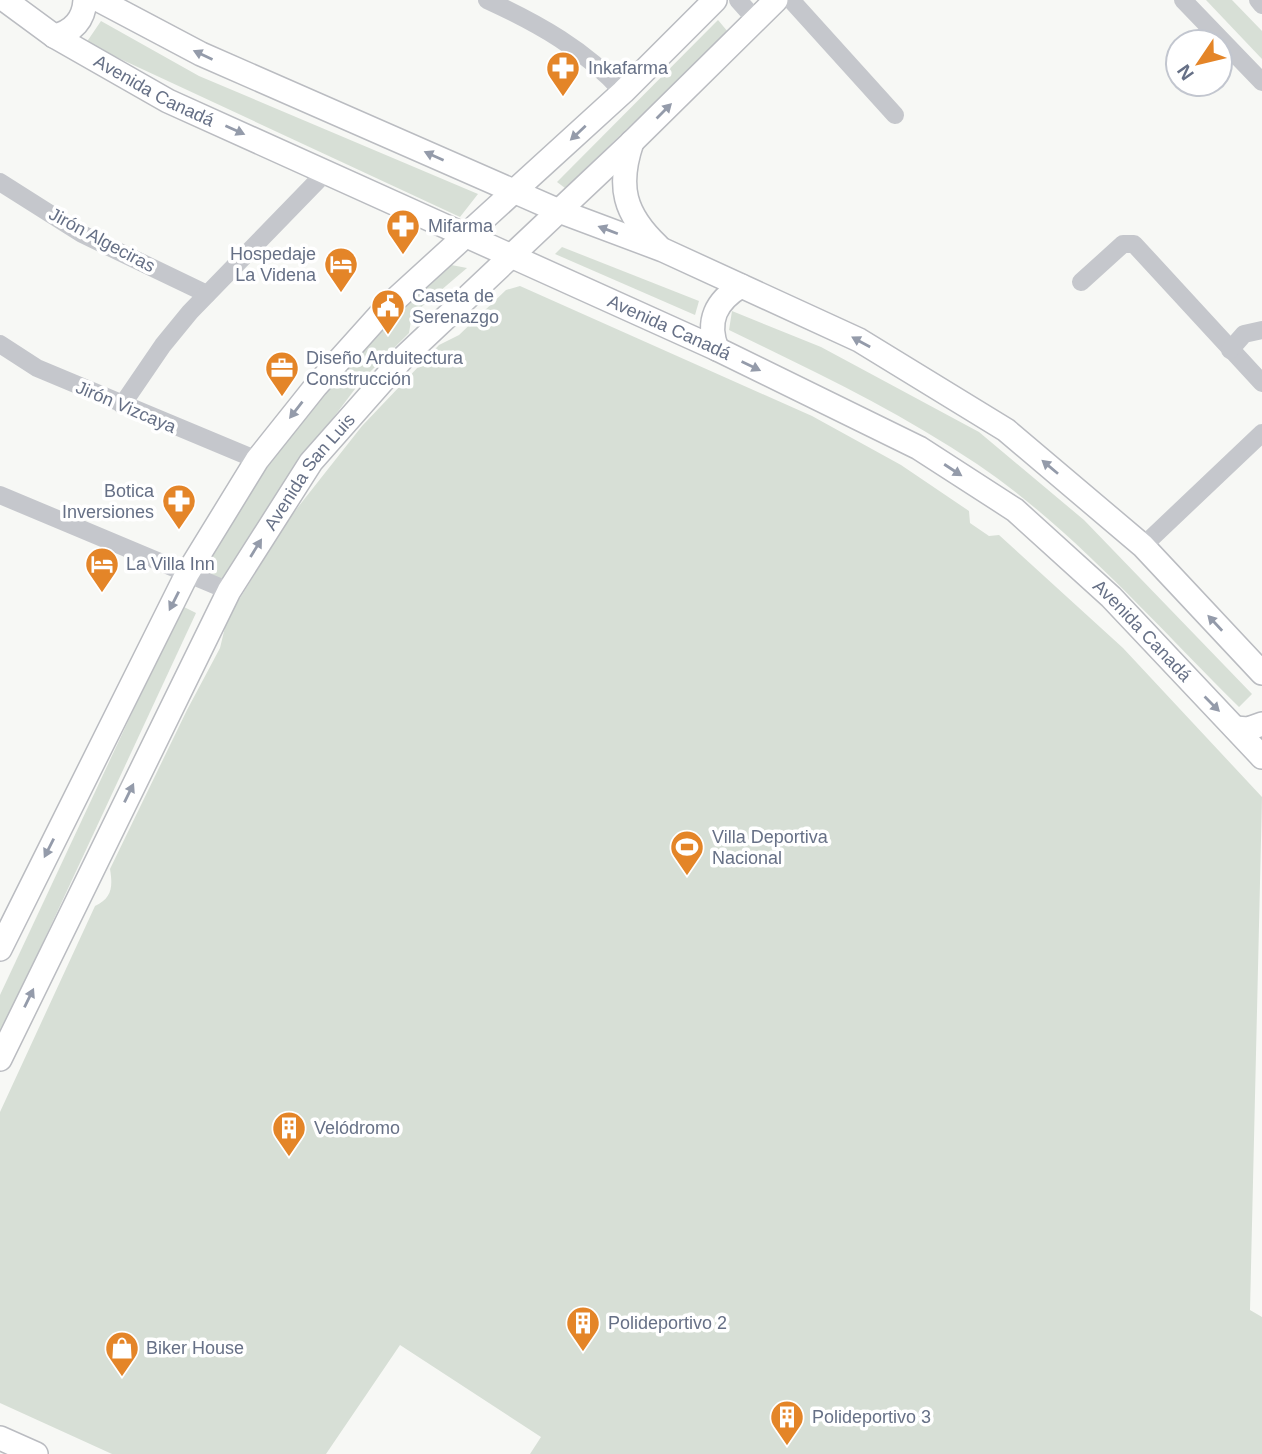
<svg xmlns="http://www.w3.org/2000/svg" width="1262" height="1454" viewBox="0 0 1262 1454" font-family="Arial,sans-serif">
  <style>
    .green { fill: #d7dfd6 }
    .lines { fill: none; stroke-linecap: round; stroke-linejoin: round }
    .major-casing { stroke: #babcc1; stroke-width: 26 }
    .minor { stroke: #c5c7cc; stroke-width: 18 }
    .major { stroke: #fff; stroke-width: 23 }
    .oneway { fill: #949baa }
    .labels { text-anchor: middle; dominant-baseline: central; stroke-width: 7; stroke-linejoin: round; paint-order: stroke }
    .poi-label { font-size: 18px; fill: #667086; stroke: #fff; text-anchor: start }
    .street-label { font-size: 18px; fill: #667086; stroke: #fff }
  </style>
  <rect width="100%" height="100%" fill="#f7f8f5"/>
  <g class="green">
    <path d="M 1206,0 L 1232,0 L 1262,31 L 1262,59 Z"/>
    <path d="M 718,20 L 728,32 L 565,188 L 557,182 Z"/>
    <path d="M 101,21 L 199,76 L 478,194 L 460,217 L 86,43 Z"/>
    <path d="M 562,247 L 699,301 L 695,315 L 555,254 Z"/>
    <path d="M 446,264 L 467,268 L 412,315 L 409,333 L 361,381 L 306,454 L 225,582 L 197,570 L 267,464 L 388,315 Z"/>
    <path d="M 520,286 L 812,416 L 901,465 L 969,511 L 970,523 L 989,536 L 999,535 L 1123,648 L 1262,797 L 1250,1310 L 1262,1317 L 1262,1454 L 530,1454 L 541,1437 L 400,1345 L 326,1454 L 112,1454 L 0,1403 L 0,1112 L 95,906 C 112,898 113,887 110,869 L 187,710 L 220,648 L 227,619 L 291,516 L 362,426 L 439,345 L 459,335 L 506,290 Z"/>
    <path d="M 732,311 L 821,347 L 979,432 L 1084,520 L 1252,694 L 1239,707 C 1158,627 1072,528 977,464 C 898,411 814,371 729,330 Z"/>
    <path d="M 182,606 L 196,613 L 0,1035 L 0,995 Z"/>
  </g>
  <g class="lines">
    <g class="major-casing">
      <g id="major">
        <path id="s1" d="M 5,0 L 54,36 L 168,101 L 717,349 L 919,448 L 1015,510 L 1111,597 L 1262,757"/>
        <path d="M 99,0 L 201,54 L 559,211 L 663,250 L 859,340 L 1006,430 L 1143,546 L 1262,673"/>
        <path d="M 54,36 C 73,32 84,20 85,0"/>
        <path d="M 632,142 C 617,186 624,214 658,246"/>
        <path d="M 717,349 C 706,321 716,301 741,286"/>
        <path d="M 1235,728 L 1248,729 L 1262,724"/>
        <path d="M 0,949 L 187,574 L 257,460 L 316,386 L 386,308 L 623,92 L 715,0"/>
        <path id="s2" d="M 0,1059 L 229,591 L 311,462 L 402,359 L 632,142 L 776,0"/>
        <path d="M 0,1438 L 36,1454"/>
      </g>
    </g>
    <g class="minor">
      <path d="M 487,0 C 537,23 586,50 623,92"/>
      <path d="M 738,0 L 755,19"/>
      <path d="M 791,0 L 895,115"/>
      <path d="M 1183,0 L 1262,82"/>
      <path d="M 1258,0 L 1262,5"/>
      <path d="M 0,182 L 82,234 L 207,294"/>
      <path d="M 1081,282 L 1123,244 L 1134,244 L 1262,383"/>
      <path d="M 0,344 L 37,368 L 257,460"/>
      <path d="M 1230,350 L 1244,334 L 1262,330"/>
      <path d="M 122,405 L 163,345 L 190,312 L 327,171"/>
      <path d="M 0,495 L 229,591"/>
      <path d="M 1143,546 L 1262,433"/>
    </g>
    <use href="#major" class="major"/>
  </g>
  <defs><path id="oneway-solid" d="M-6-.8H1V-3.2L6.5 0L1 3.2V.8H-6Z" transform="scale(1.75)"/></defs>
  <g class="oneway">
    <use href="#oneway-solid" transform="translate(203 55) rotate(-155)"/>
    <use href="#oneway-solid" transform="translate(664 111) rotate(-45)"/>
    <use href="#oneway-solid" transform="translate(235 130) rotate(24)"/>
    <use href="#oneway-solid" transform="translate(578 133) rotate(137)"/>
    <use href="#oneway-solid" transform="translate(434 156) rotate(-156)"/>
    <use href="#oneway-solid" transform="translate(608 230) rotate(-159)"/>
    <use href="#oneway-solid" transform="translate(861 342) rotate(-151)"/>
    <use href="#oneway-solid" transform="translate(751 366) rotate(26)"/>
    <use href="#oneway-solid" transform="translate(296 410) rotate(128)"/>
    <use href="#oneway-solid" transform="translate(1050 467) rotate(-140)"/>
    <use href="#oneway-solid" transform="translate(953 470) rotate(33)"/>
    <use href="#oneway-solid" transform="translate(256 548) rotate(-58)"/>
    <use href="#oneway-solid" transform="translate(174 601) rotate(117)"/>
    <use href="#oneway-solid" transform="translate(1215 623) rotate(-133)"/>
    <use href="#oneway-solid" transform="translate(1212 704) rotate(45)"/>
    <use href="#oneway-solid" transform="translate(129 793) rotate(-64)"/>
    <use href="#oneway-solid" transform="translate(49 848) rotate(117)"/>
    <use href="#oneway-solid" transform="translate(29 998) rotate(-64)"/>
  </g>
  <defs>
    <g id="pharmacy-pin" transform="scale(1.75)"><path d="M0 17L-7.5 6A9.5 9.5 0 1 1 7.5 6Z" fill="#e48528" stroke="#fff"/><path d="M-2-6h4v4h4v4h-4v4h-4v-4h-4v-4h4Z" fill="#fff"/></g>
    <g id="hotel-pin" transform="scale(1.75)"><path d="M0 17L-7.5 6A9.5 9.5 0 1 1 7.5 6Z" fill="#e48528" stroke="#fff"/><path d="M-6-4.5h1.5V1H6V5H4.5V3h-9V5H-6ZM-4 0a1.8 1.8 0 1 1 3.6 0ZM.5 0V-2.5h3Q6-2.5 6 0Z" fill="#fff"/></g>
    <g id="civic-pin" transform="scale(1.75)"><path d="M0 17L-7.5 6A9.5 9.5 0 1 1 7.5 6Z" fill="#e48528" stroke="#fff"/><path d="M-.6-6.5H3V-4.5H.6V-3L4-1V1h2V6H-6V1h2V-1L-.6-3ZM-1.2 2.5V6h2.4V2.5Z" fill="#fff"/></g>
    <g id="office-pin" transform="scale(1.75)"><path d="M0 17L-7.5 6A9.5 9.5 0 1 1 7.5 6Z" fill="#e48528" stroke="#fff"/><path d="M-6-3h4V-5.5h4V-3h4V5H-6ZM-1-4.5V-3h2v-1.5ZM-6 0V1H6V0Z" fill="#fff"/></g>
    <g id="stadium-pin" transform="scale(1.75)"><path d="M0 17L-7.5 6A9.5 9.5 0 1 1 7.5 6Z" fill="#e48528" stroke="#fff"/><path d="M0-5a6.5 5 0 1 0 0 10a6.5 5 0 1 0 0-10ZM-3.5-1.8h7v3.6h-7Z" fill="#fff"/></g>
    <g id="building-pin" transform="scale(1.75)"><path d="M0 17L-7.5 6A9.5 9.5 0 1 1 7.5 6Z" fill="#e48528" stroke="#fff"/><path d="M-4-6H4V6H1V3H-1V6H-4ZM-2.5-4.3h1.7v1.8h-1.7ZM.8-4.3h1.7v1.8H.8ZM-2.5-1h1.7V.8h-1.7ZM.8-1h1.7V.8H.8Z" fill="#fff"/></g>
    <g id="shop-pin" transform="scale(1.75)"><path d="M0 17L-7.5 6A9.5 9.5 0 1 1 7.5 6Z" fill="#e48528" stroke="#fff"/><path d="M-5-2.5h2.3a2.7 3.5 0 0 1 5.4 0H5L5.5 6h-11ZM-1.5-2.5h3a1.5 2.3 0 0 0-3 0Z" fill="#fff"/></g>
  </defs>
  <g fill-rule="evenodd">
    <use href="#pharmacy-pin" x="563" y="68"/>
    <use href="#pharmacy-pin" x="403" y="226"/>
    <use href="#hotel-pin" x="341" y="264"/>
    <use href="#civic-pin" x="388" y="306"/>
    <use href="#office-pin" x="282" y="368"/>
    <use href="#pharmacy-pin" x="179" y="501"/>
    <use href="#hotel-pin" x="102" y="564"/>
    <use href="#stadium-pin" x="687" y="847"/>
    <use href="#building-pin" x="289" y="1128"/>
    <use href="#building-pin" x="583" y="1323"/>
    <use href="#shop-pin" x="122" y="1348"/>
    <use href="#building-pin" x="787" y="1417"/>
  </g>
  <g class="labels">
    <g class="poi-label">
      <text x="588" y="68">Inkafarma</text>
      <text x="428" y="226">Mifarma</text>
      <text x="316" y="254" text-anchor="end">Hospedaje<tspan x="316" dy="21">La Videna</tspan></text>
      <text x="412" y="296">Caseta de<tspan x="412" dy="21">Serenazgo</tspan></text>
      <text x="306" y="358">Diseño Arduitectura<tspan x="306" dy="21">Construcción</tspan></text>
      <text x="154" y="491" text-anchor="end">Botica<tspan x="154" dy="21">Inversiones</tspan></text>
      <text x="126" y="564">La Villa Inn</text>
      <text x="712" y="837">Villa Deportiva<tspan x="712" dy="21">Nacional</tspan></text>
      <text x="314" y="1128">Velódromo</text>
      <text x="608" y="1323">Polideportivo 2</text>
      <text x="146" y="1348">Biker House</text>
      <text x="812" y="1417">Polideportivo 3</text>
    </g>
    <g class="street-label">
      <text stroke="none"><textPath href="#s1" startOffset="175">Avenida Canadá</textPath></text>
      <text transform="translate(102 240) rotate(28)">Jirón Algeciras</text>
      <text stroke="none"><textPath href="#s1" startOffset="742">Avenida Canadá</textPath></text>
      <text transform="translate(126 407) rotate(23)">Jirón Vizcaya</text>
      <text stroke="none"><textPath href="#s2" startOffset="665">Avenida San Luis</textPath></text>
      <text stroke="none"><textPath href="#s1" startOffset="1309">Avenida Canadá</textPath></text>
    </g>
  </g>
  <g transform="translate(1199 63) rotate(235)"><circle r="33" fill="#ffffff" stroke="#c2c6cf" stroke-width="2"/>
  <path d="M0-5L12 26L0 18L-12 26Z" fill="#e48528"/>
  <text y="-10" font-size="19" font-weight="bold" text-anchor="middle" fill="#667086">N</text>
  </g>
</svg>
